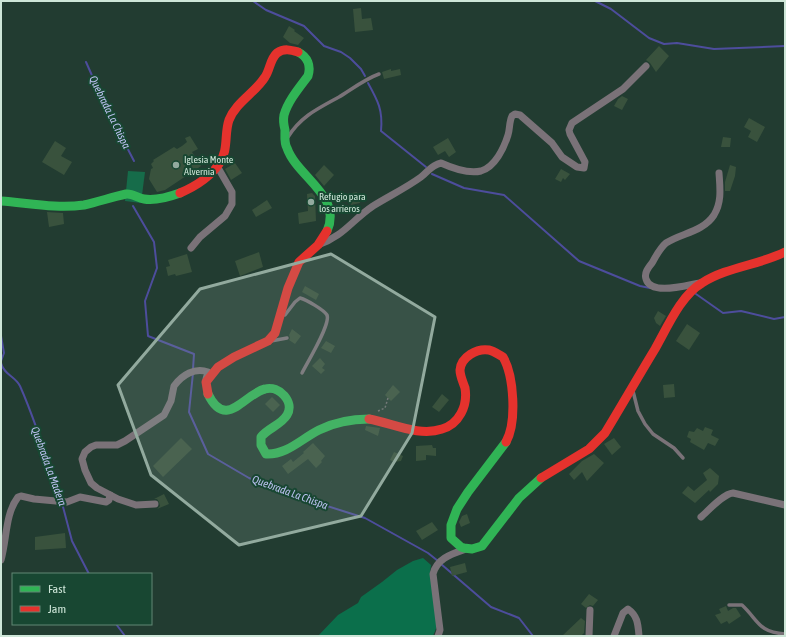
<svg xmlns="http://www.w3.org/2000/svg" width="786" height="637" viewBox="0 0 786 637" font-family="'Asap Condensed',sans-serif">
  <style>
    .green { fill: #166c4a }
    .forest { fill: #0b6f4b }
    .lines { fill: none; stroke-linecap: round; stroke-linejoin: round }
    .stream { stroke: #4d4d9c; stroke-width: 2 }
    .building { fill: #39523d }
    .path { stroke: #6d6f70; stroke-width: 1.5; stroke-dasharray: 2 2; stroke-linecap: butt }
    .lane { stroke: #7a7278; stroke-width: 3.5 }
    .street { stroke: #7a7278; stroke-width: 7 }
    .fast { stroke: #30b455; stroke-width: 9 }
    .jam { stroke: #e5322d; stroke-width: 9 }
    .marked { fill: #92aa9e; fill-opacity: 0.2; stroke: #92aa9e; stroke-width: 3; stroke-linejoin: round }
    .poi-dot { fill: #92aa9e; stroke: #184732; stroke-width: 1.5 }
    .labels { text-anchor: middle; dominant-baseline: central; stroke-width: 4; stroke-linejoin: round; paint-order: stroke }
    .poi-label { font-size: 10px; fill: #cee6d8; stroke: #184732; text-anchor: start }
    .water-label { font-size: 11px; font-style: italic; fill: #bcc1f0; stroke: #184732 }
  </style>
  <rect width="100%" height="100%" fill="#223c31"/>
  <path class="green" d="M 128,171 L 145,172 L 141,203 L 125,201 Z"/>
  <path class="forest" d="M 423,558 L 431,565 L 430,573 L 437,626 L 433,636 L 318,636 L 338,615 L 358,603 L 361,597 L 382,582 L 397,570 L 413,561 Z"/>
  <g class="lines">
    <g class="stream">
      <path d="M 253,1 L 266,10 L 304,26 L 324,46 L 341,52 L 350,58 L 361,69 L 365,76"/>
      <path d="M 595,1 L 611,9 L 649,38 L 664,44 L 677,43 L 714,49 L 785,46"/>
      <path d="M 86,62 L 106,107 L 134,161"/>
      <path d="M 368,83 C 378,101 383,110 381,131 L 426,167"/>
      <path d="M 432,174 L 464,188 L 504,195 L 579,261 L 640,286 L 650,288"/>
      <path d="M 133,206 L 154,242 L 157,268 L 145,301 L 148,336 L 194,354 L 193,369"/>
      <path d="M 696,294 L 723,313 L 741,311 L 774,319 L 785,317"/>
      <path d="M 1,336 L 4,353 L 1,361"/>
      <path d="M 1,363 C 4,375 15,376 20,386 C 36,422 48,461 60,499"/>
      <path d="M 193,373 L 189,412 L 208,454 L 249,478 L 283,492 L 365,518 L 428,553 L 438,561"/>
      <path d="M 62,503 L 72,541 L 89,574"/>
      <path d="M 441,564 L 491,607 L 519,618 L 533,636"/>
      <path d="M 116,624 L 125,636"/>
    </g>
  </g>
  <g class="building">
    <path d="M 361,8 L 362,19 L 371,18 L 373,30 L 355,32 L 353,9 Z"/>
    <path d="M 289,26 L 295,30 L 294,31 L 304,38 L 298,45 L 290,43 L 283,37 Z"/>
    <path d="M 659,46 L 669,56 L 656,72 L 650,63 L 646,60 Z"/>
    <path d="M 391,69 L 391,71 L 400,69 L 401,75 L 384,79 L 382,72 Z"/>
    <path d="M 622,96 L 628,99 L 622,110 L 614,106 L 618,99 Z"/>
    <path d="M 749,118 L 765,127 L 757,142 L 748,137 L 751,131 L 744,127 Z"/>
    <path d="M 190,136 L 198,149 L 192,152 L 201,166 L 165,190 L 157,192 L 149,179 L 151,169 L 153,168 L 151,164 L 154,161 L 153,160 L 174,147 L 177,149 L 182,146 L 187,142 L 185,138 Z"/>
    <path d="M 723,137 L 731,138 L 730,147 L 721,147 Z"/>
    <path d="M 448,138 L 456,152 L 449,157 L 445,151 L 438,155 L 433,147 Z"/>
    <path d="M 55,141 L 66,148 L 61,156 L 72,162 L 64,175 L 42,162 Z"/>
    <path d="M 235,163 L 242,173 L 231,180 L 225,169 Z"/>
    <path d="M 324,165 L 334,175 L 324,186 L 315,175 Z"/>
    <path d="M 730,165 L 736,167 L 735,176 L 730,191 L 725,191 L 725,182 Z"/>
    <path d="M 561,169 L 570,174 L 565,180 L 563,178 L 561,182 L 555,179 Z"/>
    <path d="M 357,192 L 360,203 L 351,205 L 347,194 Z"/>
    <path d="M 312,193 L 315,196 L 316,221 L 299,224 L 298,213 L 308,211 L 307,194 Z"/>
    <path d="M 267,200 L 272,208 L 256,217 L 252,210 Z"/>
    <path d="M 47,212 L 63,213 L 64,224 L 49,227 Z"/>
    <path d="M 259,252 L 263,267 L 240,276 L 235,261 Z"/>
    <path d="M 187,254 L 192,272 L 176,276 L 175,274 L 168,276 L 166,267 L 170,266 L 168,260 Z"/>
    <path d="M 305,286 L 319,294 L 316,300 L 302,292 Z"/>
    <path d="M 658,311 L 666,316 L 660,326 L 656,323 L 654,318 Z"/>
    <path d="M 687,324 L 700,333 L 689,350 L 676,341 Z"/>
    <path d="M 292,329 L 301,336 L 295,344 L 289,340 L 290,338 L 289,335 Z"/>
    <path d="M 326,341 L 335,346 L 331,353 L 321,348 Z"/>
    <path d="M 320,358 L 325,364 L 322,368 L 325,370 L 321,374 L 312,366 Z"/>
    <path d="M 674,384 L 675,397 L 664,398 L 663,385 Z"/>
    <path d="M 393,385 L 400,392 L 391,401 L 385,395 Z"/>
    <path d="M 442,394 L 449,400 L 439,412 L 432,407 Z"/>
    <path d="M 272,397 L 280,405 L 273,412 L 265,404 Z"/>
    <path d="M 366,426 L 380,428 L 378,436 L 365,430 Z"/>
    <path d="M 705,427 L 713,430 L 711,435 L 719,439 L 715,446 L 708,443 L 704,450 L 690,442 L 691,439 L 687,437 L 689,431 L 694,432 L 697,428 L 703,431 Z"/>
    <path d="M 181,438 L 192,449 L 163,477 L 153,466 Z"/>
    <path d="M 614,438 L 621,447 L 612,455 L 604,444 Z"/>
    <path d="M 313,443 L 325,456 L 321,461 L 322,462 L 316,468 L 308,459 L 288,474 L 282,466 L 291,459 L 293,462 L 304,453 L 303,452 Z"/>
    <path d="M 432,445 L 433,448 L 436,448 L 436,456 L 426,455 L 426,460 L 416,461 L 416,446 Z"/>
    <path d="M 394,452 L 403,456 L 401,461 L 394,462 L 390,460 Z"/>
    <path d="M 594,454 L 604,463 L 587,481 L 582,472 L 574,480 L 569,474 L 582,461 Z"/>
    <path d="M 710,468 L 719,476 L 718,484 L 710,492 L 709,490 L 695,503 L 682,493 L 688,486 L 694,491 L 707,480 L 703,473 Z"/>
    <path d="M 164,494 L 169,504 L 157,509 L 160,506 L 159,502 L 157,499 L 154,499 Z"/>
    <path d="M 467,514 L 470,523 L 461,527 L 459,522 L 462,516 Z"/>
    <path d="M 432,522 L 438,530 L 422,540 L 416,531 Z"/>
    <path d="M 65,533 L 66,548 L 35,550 L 35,537 Z"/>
    <path d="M 465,563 L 467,572 L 452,576 L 450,567 Z"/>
    <path d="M 589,594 L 598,600 L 593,606 L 590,605 L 586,608 L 581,604 Z"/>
    <path d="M 726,606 L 728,611 L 733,608 L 736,608 L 741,616 L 729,624 L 727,621 L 721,624 L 715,615 L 721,613 L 719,609 Z"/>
    <path d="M 581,618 L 585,621 L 584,633 L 581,636 L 562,636 Z"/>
  </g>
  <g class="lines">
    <path class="path" d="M 378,411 L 385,408 L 388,398"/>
    <g class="lane">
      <path d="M 288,137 C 301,116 319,108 339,97 C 352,89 365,79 379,74"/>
      <path d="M 285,315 L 295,302 L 300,298 C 307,300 324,310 327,315 C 331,324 307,363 302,373"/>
      <path d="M 271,341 L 287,338"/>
      <path d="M 633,391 L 638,411 L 645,424 L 653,434 L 674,448 L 683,458"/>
      <path d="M 729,605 L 742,605 C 759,621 758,632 785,634"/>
    </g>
    <g class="street">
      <path d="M 318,245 C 344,236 352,220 373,206 C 389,196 406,188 421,177 C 428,172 431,165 441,163 C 452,168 468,174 481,171 C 495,167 504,148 508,135 C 510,129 509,122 512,116 L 515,114 L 520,115 L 552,143 L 562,157 L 577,167 L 584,168 L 585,162 L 570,134 L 569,130 L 572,123 L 623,89 L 646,66"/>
      <path d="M 191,248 L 200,237 L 225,216 L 232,204 L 232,192 L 217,166"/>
      <path d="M 700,283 C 687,285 651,296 646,279 C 644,273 648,268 652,263 C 656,256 660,248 666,243 C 681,233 703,232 714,215 C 722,202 720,188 719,173"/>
      <path d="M 155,504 L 136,505 L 118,499 L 97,488 L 91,483 L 85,470 L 82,459 L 85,452 L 91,447 L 96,445 L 117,445 L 125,441 L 164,415 L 171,401 L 174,386 C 182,375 195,367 208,372 L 206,379"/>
      <path d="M 701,517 C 709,510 723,494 733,493 L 785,505"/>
      <path d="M 1,560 C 7,539 5,514 18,497 L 21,496 L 34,499 L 67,502 L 80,497 L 106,502 L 109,500 L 110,495"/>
      <path d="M 438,636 L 440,630 L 433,574 C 437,558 452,554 466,549"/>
      <path d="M 589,636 L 590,610"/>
      <path d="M 614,636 L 623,613 L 628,609 C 638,616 638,625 639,636"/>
    </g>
    <g class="fast">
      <path d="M 298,52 C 308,57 311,66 308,76 C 299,88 288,101 284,115 C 283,120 284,126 285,130 C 285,136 284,143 287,148 C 297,177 343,196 327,231"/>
      <path d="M 1,201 C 28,203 57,209 84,205 C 98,202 112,197 126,194 C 132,193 138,198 144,199 C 156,201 169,197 180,193"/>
      <path d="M 208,394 C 226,431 244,394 265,389 C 279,385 295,402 287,415 C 281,425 268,428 261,437 L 261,445 L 266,454 C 287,455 301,439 319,430 C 335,422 352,419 369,419"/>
      <path d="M 506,442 L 468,492 L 457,509 L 451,525 L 451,538 L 461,547 L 464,548 L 472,549 L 482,546 L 519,498 L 541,478"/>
    </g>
    <g class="jam">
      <path d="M 180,193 C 194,187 210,177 219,164 C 229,150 224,134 229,120 C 236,102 255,93 265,77 C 270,70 270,59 277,53 C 284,48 291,50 298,52"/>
      <path d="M 208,394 L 206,382 L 218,367 L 234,357 L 268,341 L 275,333 L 288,288 L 299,262 L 318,245 L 327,231"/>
      <path d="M 369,419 C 392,423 419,437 442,429 C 459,424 468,406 465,388 C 463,382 460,376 460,370 C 461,357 477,348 489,350 C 494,351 499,355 503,357 C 514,376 517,422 506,442"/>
      <path d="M 541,478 L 589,449 L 605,433 C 622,405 638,377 655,349 C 667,328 681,295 702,283 C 727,267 759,265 785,252"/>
    </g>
  </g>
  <path class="marked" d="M 331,254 L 435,317 L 412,433 L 361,516 L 239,545 L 151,475 L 118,385 L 200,289 Z"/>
  <g class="poi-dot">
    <circle cx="176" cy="165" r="4"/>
    <circle cx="311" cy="202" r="4"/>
  </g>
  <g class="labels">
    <g class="poi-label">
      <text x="184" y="159">Iglesia Monte<tspan x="184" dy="12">Alvernia</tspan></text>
      <text x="319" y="196">Refugio para<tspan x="319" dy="12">los arrieros</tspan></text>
    </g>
    <g class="water-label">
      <text transform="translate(110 112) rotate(64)">Quebrada La Chispa</text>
      <text transform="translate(49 466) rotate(70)">Quebrada La Madera</text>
      <text transform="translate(290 492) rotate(20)">Quebrada La Chispa</text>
    </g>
  </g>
  <rect width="786" height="637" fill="none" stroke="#cee6d8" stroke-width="4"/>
  <rect x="12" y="573" width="140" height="52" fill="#184732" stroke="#618774"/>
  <rect x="20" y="586" width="20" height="6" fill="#30b455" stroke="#618774"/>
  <text x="48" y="593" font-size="12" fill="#cee6d8">Fast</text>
  <rect x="20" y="606" width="20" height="6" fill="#e5322d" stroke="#618774"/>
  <text x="48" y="613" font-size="12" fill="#cee6d8">Jam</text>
</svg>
